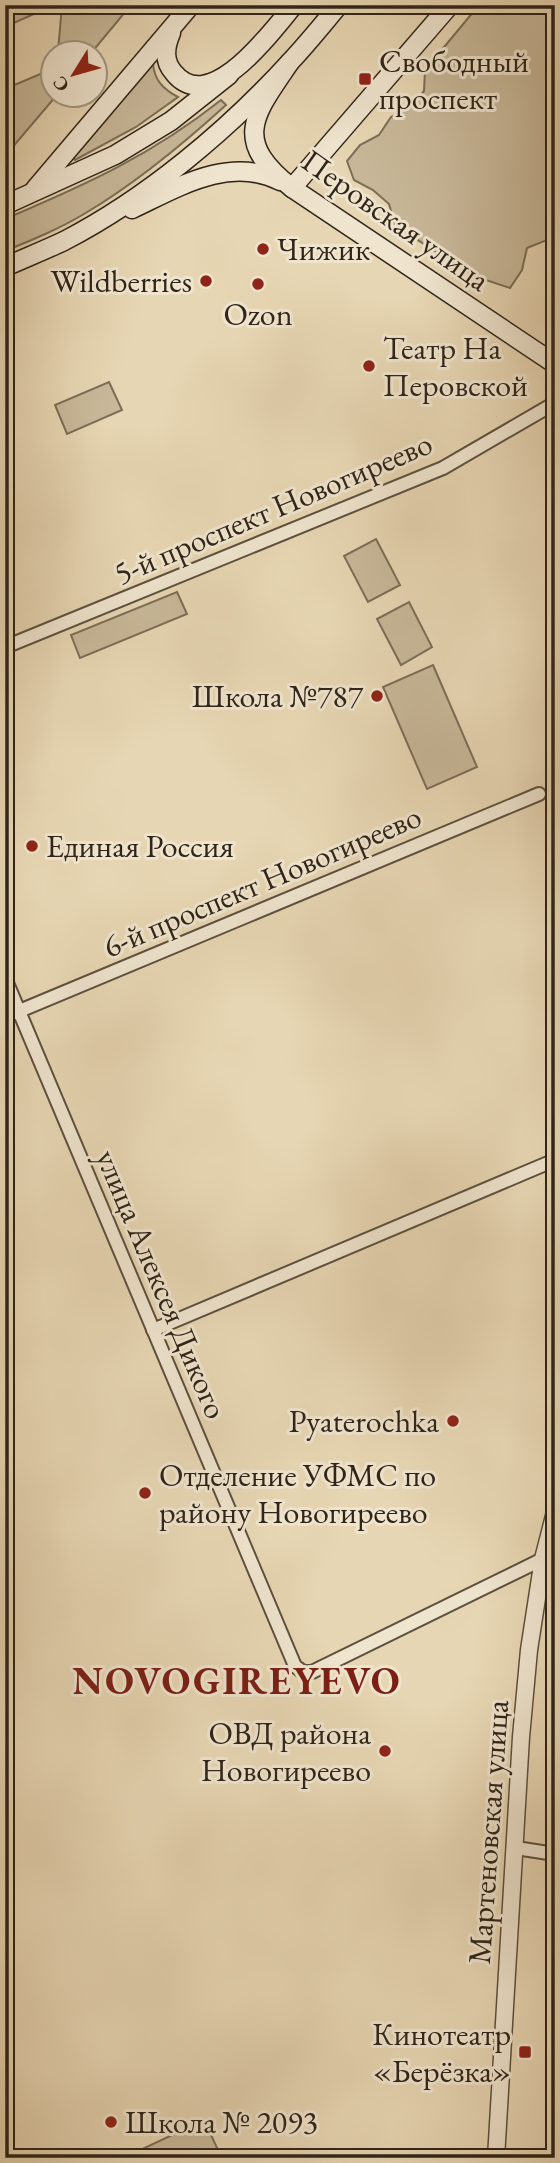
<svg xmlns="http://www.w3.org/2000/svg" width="560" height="2163" viewBox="0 0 560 2163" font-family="'EB Garamond',serif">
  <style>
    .green { fill: #c8b899; stroke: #7c6e58; stroke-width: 2 }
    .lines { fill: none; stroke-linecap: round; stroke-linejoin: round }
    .minor-casing { stroke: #5d503f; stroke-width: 16 }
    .tertiary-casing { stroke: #5d503f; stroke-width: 19 }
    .secondary-casing { stroke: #2f2418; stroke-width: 21 }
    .minor { stroke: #efe4ce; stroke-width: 12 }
    .tertiary { stroke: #efe4ce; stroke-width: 16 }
    .secondary { stroke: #efe4ce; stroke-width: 18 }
    .poi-dot { fill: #8f2418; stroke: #efe4ce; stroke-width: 2.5 }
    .labels { text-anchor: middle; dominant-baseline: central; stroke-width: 6; stroke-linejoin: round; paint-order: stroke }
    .poi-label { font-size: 32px; fill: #2f2418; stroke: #efe4ce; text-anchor: start }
    .street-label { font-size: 32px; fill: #2f2418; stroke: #efe4ce }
    .district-label { font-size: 38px; font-weight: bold; letter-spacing: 2px; fill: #7a1f14; stroke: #efe4ce }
  </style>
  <rect width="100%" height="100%" fill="#e7d6b3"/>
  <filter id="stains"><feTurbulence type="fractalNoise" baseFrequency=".00286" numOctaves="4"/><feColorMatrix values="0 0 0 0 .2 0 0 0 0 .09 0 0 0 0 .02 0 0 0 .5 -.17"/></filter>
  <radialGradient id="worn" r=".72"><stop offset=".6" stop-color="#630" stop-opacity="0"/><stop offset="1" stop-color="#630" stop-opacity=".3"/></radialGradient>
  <g class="green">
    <path d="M 5,5 L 43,5 L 45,9 L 5,27 Z"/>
    <path d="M 62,5 L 131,5 L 92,52 L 58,52 Z"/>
    <path d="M 479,5 C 500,5 536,1 555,9 L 555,229 L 547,240 L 527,248 L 522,270 L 510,288 L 471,275 L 395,225 L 389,204 L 373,190 L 354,180 L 347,161 L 360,145 L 379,135 L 391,117 L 410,108 L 424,91 L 425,70 Z"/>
    <path d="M 153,63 C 154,80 163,89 178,97 L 136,127 L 75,160 L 72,157 Z"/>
    <path d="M 52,69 L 52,94 L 57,95 L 5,156 L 5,89 Z"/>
    <path d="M 221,100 L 226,105 C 182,145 135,184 84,214 C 59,229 32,240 5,251 L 5,219 C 85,185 152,155 221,100 Z"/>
    <path d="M 109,382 L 122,410 L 67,434 L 55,405 Z"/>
    <path d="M 376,539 L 400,585 L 368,602 L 344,556 Z"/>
    <path d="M 177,592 L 187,614 L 80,658 L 71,635 Z"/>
    <path d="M 409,602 L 432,647 L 401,665 L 377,619 Z"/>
    <path d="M 433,665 L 477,767 L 427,789 L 383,687 Z"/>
    <path d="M 204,2120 L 219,2152 L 207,2158 L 141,2158 L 138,2151 Z"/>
  </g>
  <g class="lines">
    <g class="minor-casing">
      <g id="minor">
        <path d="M 5,647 L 443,468 L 555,403"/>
        <path d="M 5,978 L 295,1666 L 303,1672 L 312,1672 L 543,1559"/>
        <path d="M 5,1017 L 539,794"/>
        <path d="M 153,1330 L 555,1160"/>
        <path d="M 516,1848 L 555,1854"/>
      </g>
    </g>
    <g class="tertiary-casing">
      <path id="tertiary" d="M 496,2158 L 521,1737 L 529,1650 L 543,1559 L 555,1512"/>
    </g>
    <g class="secondary-casing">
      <g id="secondary">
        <path d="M 171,33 C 165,47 163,61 174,73 C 210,117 272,31 294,5"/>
        <path d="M 290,62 C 254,115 231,140 292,188 L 555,364"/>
        <path d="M 292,188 L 450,5"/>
        <path d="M 35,189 L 191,5"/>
        <path d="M 5,205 L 115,155 L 171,121 L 229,75"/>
        <path d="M 132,209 C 177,188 229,155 280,181"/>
        <path d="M 5,267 C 25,258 45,250 64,241 C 147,198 227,131 290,62 C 307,44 323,24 339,5"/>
      </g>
    </g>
    <use href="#minor" class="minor"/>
    <use href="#tertiary" class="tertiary"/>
    <use href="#secondary" class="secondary"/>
  </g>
  <g class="poi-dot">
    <rect x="358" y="72" width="14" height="14" rx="3.5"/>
    <circle cx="263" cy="249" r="7"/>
    <circle cx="206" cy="281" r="7"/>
    <circle cx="258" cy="284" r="7"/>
    <circle cx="369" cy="366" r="7"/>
    <circle cx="377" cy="696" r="7"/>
    <circle cx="32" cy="846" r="7"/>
    <circle cx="453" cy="1421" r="7"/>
    <circle cx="145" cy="1493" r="7"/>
    <circle cx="385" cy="1751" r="7"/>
    <rect x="518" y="2045" width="14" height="14" rx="3.5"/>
    <circle cx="111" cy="2122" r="7"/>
  </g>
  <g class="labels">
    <g class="poi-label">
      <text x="379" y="61">Свободный<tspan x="379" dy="37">проспект</tspan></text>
      <text x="277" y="249">Чижик</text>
      <text x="192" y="281" text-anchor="end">Wildberries</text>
      <text x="258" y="314" text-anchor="middle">Ozon</text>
      <text x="383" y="348">Театр На<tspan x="383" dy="37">Перовской</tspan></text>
      <text x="363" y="696" text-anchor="end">Школа №787</text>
      <text x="46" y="846">Единая Россия</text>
      <text x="439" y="1421" text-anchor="end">Pyaterochka</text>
      <text x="159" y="1475">Отделение УФМС по<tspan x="159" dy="37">району Новогиреево</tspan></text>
      <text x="371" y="1733" text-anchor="end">ОВД района<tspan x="371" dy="37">Новогиреево</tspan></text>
      <text x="511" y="2034" text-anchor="end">Кинотеатр<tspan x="511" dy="37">«Берёзка»</tspan></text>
      <text x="125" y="2122">Школа № 2093</text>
    </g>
    <g class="street-label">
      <text transform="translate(396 220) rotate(35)">Перовская улица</text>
      <text transform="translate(273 508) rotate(-23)">5-й проспект Новогиреево</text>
      <text transform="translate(262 881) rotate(-23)">6-й проспект Новогиреево</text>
      <text transform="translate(162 1284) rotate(67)">улица Алексея Дикого</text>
      <text transform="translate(488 1832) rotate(-86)">Мартеновская улица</text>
    </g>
    <g class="district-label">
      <text x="237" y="1680">NOVOGIREYEVO</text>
    </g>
  </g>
  <rect width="560" height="2163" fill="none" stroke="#e7d6b3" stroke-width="28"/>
  <rect x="7" y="7" width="546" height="2149" fill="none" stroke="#2f2418" stroke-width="3.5"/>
  <rect x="14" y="14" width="532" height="2135" fill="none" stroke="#2f2418" stroke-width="2"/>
  <g transform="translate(74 74) rotate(233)"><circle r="33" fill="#efe4ce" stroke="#a29785" stroke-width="2"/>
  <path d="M0-5L12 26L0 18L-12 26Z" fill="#8f2418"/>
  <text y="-10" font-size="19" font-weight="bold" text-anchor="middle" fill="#2f2418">С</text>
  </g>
  <rect width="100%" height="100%" filter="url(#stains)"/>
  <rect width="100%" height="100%" fill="url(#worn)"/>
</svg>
